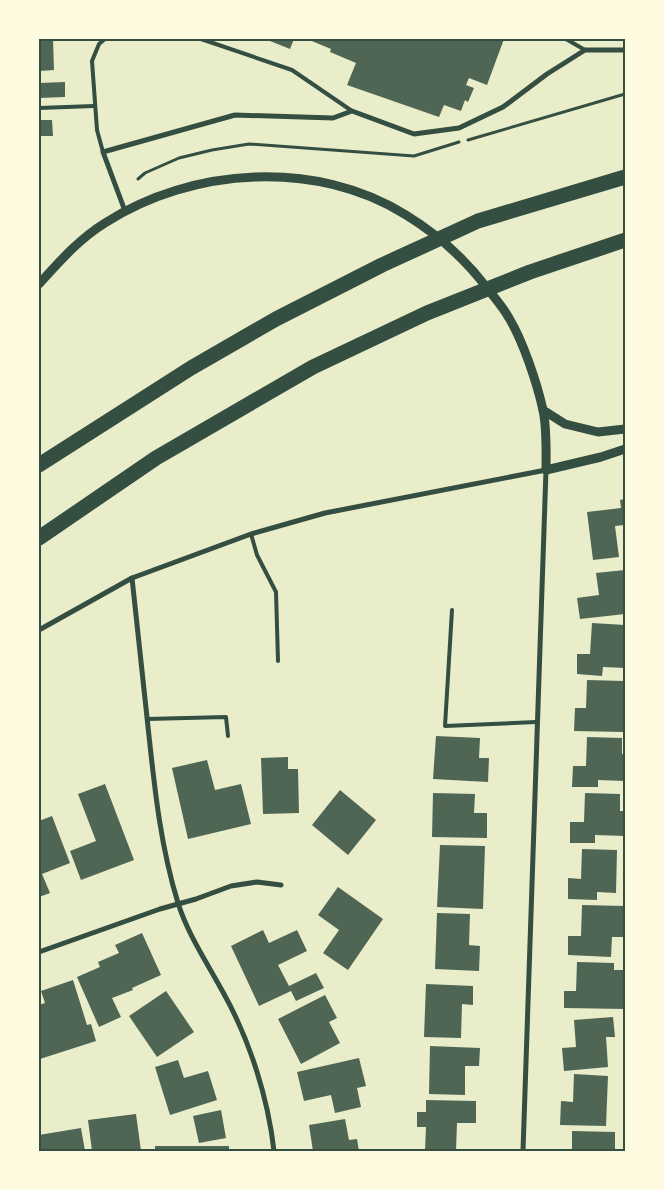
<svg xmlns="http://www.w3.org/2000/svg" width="664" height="1190" viewBox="0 0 664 1190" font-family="'Archivo Narrow',sans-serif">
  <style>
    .building { fill: #4f6655 }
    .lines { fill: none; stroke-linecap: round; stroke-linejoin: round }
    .path { stroke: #344e41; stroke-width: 3 }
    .service { stroke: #344e41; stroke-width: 4 }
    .minor { stroke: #344e41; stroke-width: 5 }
    .tertiary { stroke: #344e41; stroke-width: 9 }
    .motorway { stroke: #344e41; stroke-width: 15 }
    .neatline { fill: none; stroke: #344e41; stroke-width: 2 }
  </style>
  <rect width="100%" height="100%" fill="#e9edc9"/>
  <g class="building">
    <path d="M 39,39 L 53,39 L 54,70 L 39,71 Z"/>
    <path d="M 265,39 L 294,39 L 290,49 Z"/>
    <path d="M 307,39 L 504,39 L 487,85 L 469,78 L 466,85 L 474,88 L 468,102 L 465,100 L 461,111 L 444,105 L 439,117 L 347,85 L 356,63 L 330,52 L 331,49 Z"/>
    <path d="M 65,82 L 65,97 L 39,98 L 39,83 Z"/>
    <path d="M 39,120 L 52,120 L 53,136 L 39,136 Z"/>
    <path d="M 625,499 L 625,525 L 615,526 L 619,557 L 593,560 L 587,512 L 621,508 L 620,500 Z"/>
    <path d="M 625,570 L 625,614 L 580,619 L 577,598 L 599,595 L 596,573 Z"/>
    <path d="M 592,623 L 625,625 L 625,668 L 603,667 L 602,676 L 577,674 L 577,654 L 590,654 Z"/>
    <path d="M 587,680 L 624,681 L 623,732 L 574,731 L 575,708 L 586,708 Z"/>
    <path d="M 436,736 L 480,738 L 479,758 L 489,758 L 488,782 L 433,779 Z"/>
    <path d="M 587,737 L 622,738 L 622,754 L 625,754 L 625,781 L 598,780 L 598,787 L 572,787 L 573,766 L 586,766 Z"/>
    <path d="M 288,757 L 288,769 L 298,769 L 299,813 L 263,814 L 261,758 Z"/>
    <path d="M 207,760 L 215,790 L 241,784 L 251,824 L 188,839 L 172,768 Z"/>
    <path d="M 105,784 L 134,860 L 81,880 L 70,851 L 96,841 L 78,794 Z"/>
    <path d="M 340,790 L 376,820 L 348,855 L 312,825 Z"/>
    <path d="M 433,793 L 475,794 L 474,813 L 487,813 L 487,838 L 432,837 Z"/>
    <path d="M 585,793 L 620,794 L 620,811 L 625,811 L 625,836 L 595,835 L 595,843 L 570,843 L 570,822 L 584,822 Z"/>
    <path d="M 52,816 L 70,863 L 42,874 L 50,893 L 39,897 L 39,821 Z"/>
    <path d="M 440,845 L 485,846 L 483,909 L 437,907 Z"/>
    <path d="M 582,849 L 617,850 L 616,893 L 597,892 L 597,900 L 568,899 L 568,878 L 581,879 Z"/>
    <path d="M 338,887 L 383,919 L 348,970 L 323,953 L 339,930 L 318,915 Z"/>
    <path d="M 582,905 L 625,906 L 624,937 L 612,937 L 611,957 L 568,955 L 568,936 L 581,936 Z"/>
    <path d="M 437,913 L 470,914 L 469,945 L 480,946 L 479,971 L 435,969 Z"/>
    <path d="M 263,930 L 269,943 L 297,930 L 307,951 L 278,965 L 289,986 L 316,973 L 324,988 L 296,1001 L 291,991 L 259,1006 L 231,946 Z"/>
    <path d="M 142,933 L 161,975 L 132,988 L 133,990 L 112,998 L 121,1017 L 99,1027 L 77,977 L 100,967 L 98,962 L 119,953 L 115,945 Z"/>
    <path d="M 577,962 L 614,963 L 614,970 L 625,970 L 625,1009 L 564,1008 L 564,991 L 576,991 Z"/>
    <path d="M 73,980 L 87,1025 L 91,1024 L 96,1041 L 40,1059 L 39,1005 L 45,1003 L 41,991 Z"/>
    <path d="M 426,984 L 473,986 L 473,1005 L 462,1004 L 461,1038 L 424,1037 Z"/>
    <path d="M 166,991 L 194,1032 L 157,1057 L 129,1016 Z"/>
    <path d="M 325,995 L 337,1018 L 329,1022 L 340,1043 L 301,1064 L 278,1019 Z"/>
    <path d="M 613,1017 L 615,1037 L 606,1037 L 608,1067 L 564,1071 L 562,1048 L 576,1047 L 574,1020 Z"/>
    <path d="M 430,1046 L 480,1048 L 479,1066 L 465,1066 L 465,1095 L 429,1094 Z"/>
    <path d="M 359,1058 L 366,1086 L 357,1088 L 361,1107 L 335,1113 L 331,1095 L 304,1101 L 297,1072 Z"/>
    <path d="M 178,1060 L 184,1078 L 208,1071 L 217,1100 L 170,1115 L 155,1067 Z"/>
    <path d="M 574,1074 L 608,1076 L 606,1126 L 560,1125 L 561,1101 L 573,1102 Z"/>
    <path d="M 426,1100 L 476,1101 L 476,1123 L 457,1123 L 456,1151 L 425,1151 L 426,1127 L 417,1127 L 417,1112 L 426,1112 Z"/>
    <path d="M 221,1110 L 226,1138 L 199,1143 L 193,1116 Z"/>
    <path d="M 136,1114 L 141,1151 L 92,1151 L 88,1120 Z"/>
    <path d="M 345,1119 L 349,1140 L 357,1139 L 359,1151 L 313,1151 L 309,1125 Z"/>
    <path d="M 81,1128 L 85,1151 L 39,1151 L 39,1135 Z"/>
    <path d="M 572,1131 L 615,1132 L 615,1151 L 572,1151 Z"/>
    <rect x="155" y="1146" width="74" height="5"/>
  </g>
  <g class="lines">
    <g class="path">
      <path d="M 468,140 L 625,94"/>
      <path d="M 138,179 L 145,173 L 179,158 L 212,150 L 249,144 L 414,156 L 459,142"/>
    </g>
    <g class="service">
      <path d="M 201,39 L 292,70 L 352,111"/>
      <path d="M 566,39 L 585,50"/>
      <path d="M 39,108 L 94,106"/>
      <path d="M 103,152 L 97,130 L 92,61 L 99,44 L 105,39"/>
      <path d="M 251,534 L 257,555 L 276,592 L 278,661"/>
      <path d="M 452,610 L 445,726 L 536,722"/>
      <path d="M 147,719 L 226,717 L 228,736"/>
    </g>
    <g class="minor">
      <path d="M 125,211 L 103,152 L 235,115 L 333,118 L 352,111 L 414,134 L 459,128 L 503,107 L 547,74 L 585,50 L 625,50"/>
      <path d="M 132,578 C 138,630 143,683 149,736 C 155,792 161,848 178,903 C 188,935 208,964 224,994 C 250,1041 268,1098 274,1151"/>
      <path d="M 39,630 L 132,578 L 251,534 L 325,513 L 546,470 L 523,1151"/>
      <path d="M 39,952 L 160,909 L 196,899 L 231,886 L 257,882 L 281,885"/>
    </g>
    <g class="tertiary">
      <path d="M 39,284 C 59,262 79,239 105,223 C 192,167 317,159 406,215 C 437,234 465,259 487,288 C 494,297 503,307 509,318 C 523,341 537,383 543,410 C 547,429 546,450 546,470 L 601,457 L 625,449"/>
      <path d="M 543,410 L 565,424 L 598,432 L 625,429"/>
    </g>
    <g class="motorway">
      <path d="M 39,465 L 191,368 L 276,319 L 382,265 L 478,221 L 625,177"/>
      <path d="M 39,538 L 156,458 L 313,367 L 427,313 L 530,272 L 625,240"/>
    </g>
  </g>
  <rect width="664" height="1190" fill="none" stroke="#fefae0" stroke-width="80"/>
  <rect x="40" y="40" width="584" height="1110" class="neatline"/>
</svg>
